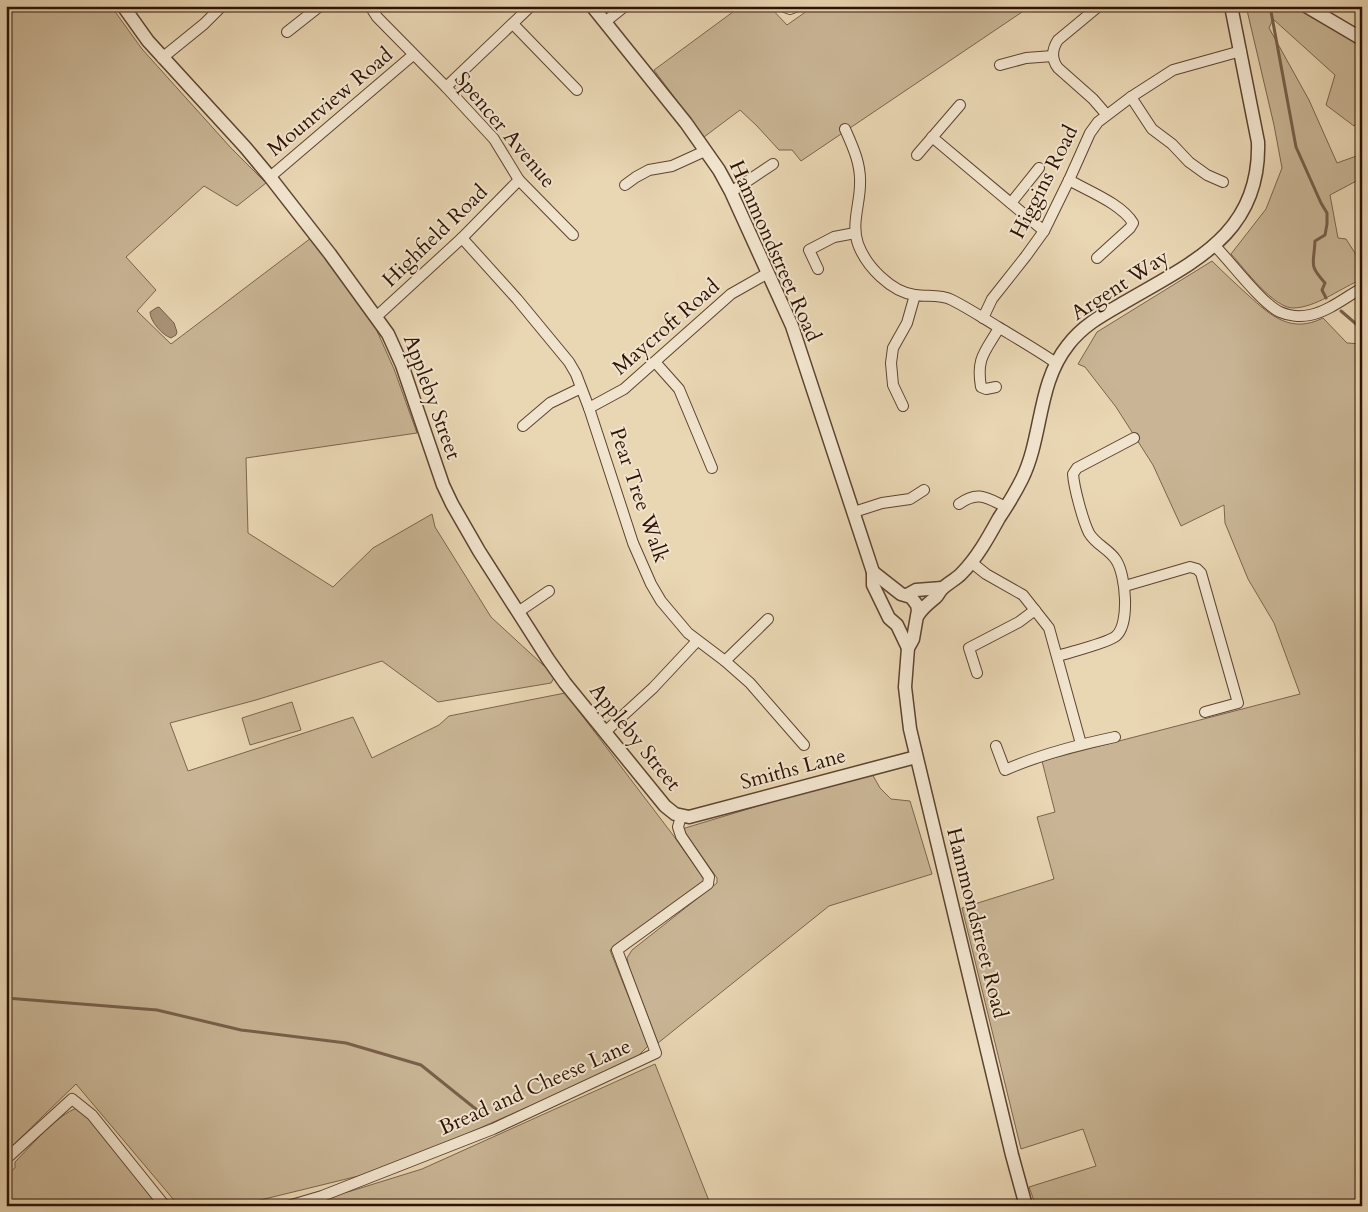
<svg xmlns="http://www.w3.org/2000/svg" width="1368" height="1212" viewBox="0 0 1368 1212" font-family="Cardo,serif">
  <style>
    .green { fill: #c9b595; stroke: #7c644c }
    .water { fill: #a99378; stroke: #785f4a }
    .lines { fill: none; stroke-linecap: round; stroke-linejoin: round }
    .stream { stroke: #785f4a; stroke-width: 3 }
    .minor-casing { stroke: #5d4330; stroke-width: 12 }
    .tertiary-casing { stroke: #5d4330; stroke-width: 15 }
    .minor { stroke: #f1e4ce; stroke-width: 10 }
    .tertiary { stroke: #f1e4ce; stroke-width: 12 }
    .labels { text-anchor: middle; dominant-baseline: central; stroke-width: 4; stroke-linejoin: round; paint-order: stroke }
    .street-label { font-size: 21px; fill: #2e1204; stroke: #f1e4ce }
  </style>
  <rect width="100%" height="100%" fill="#e9d6b3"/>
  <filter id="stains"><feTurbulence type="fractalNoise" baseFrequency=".004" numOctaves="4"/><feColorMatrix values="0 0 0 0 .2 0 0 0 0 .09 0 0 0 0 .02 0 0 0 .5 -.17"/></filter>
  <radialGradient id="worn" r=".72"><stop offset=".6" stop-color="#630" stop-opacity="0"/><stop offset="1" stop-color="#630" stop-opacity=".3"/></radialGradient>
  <g class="green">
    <path d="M 6,6 L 111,6 L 142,49 L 231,148 L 266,183 L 237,206 L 204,186 L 126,257 L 156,290 L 137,311 L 171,344 L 311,238 L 373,322 L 394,369 L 417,433 L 246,458 L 248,533 L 333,587 L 373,548 L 432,514 L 435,527 L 491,617 L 555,676 L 551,683 L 438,702 L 382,661 L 256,700 L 170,723 L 188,771 L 353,717 L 372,758 L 439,725 L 449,716 L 565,693 L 673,835 L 704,879 L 703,883 L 610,950 L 648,1046 L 634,1060 L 387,1169 L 236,1206 L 179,1206 L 76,1084 L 6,1152 Z"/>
    <path d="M 741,6 L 769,6 L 787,25 L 814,6 L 1031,6 L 801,161 L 792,150 L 779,150 L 757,126 L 740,110 L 704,137 L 654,70 Z"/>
    <path d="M 1246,6 L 1298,6 L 1362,44 L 1362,119 L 1354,126 L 1326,105 L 1335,75 L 1273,19 L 1269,28 L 1309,100 L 1337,163 L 1362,154 L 1362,178 L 1330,195 L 1338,238 L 1346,239 L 1362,264 L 1358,281 C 1338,290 1316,307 1294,308 C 1274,309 1244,268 1231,254 L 1266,209 L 1282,168 L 1274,125 Z"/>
    <path d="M 1212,261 C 1224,273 1236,284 1248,295 C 1271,316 1291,334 1323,318 L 1347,343 L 1362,344 L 1362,1206 L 1343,1206 L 1341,1204 L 1338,1206 L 1036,1206 L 1029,1187 L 1096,1166 L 1083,1129 L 1021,1149 L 962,908 L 1054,879 L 1037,817 L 1055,812 L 1042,761 L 1300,694 L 1274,623 L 1248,579 L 1225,523 L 1224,505 L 1181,526 L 1153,465 L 1116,407 L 1085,367 L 1078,364 L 1097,332 Z"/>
    <path d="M 292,702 L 301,730 L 250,745 L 242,718 Z"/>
    <path d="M 871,772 L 880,788 L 891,799 L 910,801 L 932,874 L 829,906 L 658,1043 L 629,967 L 627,958 L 632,950 L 717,883 L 717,878 L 684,831 L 685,828 Z"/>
    <path d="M 655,1064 L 711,1206 L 295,1206 L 351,1191 L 422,1169 Z"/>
    <path d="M 77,1108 L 87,1115 L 163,1206 L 6,1206 L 6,1169 L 11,1171 L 15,1168 L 15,1162 C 31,1146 57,1115 77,1108 Z"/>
  </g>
  <path class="water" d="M 159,307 L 174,323 L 177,332 L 176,335 L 171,338 C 162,335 150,321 150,312 L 156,308 Z"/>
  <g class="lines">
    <g class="stream">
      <path d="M 1270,6 L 1296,147 L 1321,203 L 1327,213 L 1327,224 L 1325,235 L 1315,241 C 1314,265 1308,264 1325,283 L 1322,290 L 1326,298"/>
      <path d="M 1341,311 L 1362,329"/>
      <path d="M 6,998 L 157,1010 L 241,1030 L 346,1043 L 421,1065 L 482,1114"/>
    </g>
    <g class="minor-casing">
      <g id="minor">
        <path d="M 370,6 L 377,17 L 446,87 L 494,139 L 519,180 L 573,235"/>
        <path d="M 782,6 L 790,9 L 798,6"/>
        <path d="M 1099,6 L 1058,40 C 1052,49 1051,59 1058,68 L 1093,99 L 1106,114"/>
        <path d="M 605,22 L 625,6"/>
        <path d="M 513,24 L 577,90"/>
        <path d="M 287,32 L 320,6"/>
        <path d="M 162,58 L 204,24 L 222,6"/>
        <path d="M 1000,65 L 1026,58 L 1053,56"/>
        <path d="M 446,87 L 531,6"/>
        <path d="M 1131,97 L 1152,129 L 1172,144 L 1189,162 L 1207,175 L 1223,182"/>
        <path d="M 845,129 C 853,147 861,164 860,184 C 860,204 851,224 858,244 C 866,266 891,292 915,295 C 927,297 940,294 952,300 C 968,308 983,318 998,327 C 1018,339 1037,350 1056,363"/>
        <path d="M 932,137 L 1044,231"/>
        <path d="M 917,155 L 960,105"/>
        <path d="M 270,177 L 413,55"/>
        <path d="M 1069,180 C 1088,191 1122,204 1133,223 L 1130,228 L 1097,258"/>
        <path d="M 625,185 L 636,177 L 649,170 L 672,166 L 705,151"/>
        <path d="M 731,192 L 773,164"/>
        <path d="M 1011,203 L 1039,168"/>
        <path d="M 462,238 L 517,299 L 569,362 L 576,374 L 589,408 L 633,543 L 651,584 L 661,601 L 688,633 L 725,661 L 750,683 L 804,745"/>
        <path d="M 1215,246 C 1230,261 1262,304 1280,312 C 1289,316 1301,317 1310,315 C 1329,311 1346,297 1362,288"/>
        <path d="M 818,269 L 809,250 L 834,237 L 855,233"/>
        <path d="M 376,317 L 462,238 L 519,180"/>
        <path d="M 983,318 L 992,299 L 1026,256 L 1044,231 L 1069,180 L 1090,133 L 1098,122 L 1131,97 L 1173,70 L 1241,51"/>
        <path d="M 655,362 L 679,389 L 712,468"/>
        <path d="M 996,387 L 986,389 L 981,387 C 976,358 985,352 999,328"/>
        <path d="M 903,406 L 893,385 L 891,363 L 893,348 L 907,323 L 915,295"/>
        <path d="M 589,408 L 624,389 L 731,294 L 768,273"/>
        <path d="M 523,426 L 550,403 L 581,388"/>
        <path d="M 959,504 C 978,490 987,498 1006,507"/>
        <path d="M 854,512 L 882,503 L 910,499 L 924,490"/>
        <path d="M 971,562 L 986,574 L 1023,595 L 1049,628 L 1081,744"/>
        <path d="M 1125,586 L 1190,567 L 1197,569 L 1201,573 L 1238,703 L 1205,712"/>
        <path d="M 518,612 L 549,591"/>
        <path d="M 1058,656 C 1070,652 1108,643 1116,636 C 1130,624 1126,575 1116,560 C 1109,549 1096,545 1089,533 C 1083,521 1074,488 1073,474 L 1077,468 L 1134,438"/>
        <path d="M 725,661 L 768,619"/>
        <path d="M 977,673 L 969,648 L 1019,622 L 1035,610"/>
        <path d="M 605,732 L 653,688 L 697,641"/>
        <path d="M 996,746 L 1005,770 C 1041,754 1077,745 1115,737"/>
        <path d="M 6,1159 L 72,1099 L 92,1115 L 165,1206"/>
        <path d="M 288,1206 L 322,1196 L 493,1129 L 656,1053 L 617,950 L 708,884 L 709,877 L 681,836 L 678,827 L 681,816"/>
      </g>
    </g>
    <g class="tertiary-casing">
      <g id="tertiary">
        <path d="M 123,6 L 148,41 L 245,147 L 270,177 L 330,254 L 388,334 L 402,365 L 443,485 L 452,504 L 479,551 L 548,659 L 565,683 L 665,806 L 675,814 L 689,817 L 916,757"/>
        <path d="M 592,6 L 686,123 L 719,170 L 731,192 L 792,326 L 873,572 L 873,585 L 889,618 L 897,625 L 908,648"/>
        <path d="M 1306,6 L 1362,39"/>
        <path d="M 873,572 L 901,594 L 911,597 L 917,605 L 918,610 L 913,639 L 908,648 L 905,687 L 910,729 L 1012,1155 L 1026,1206"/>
        <path d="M 907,595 L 916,590 L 942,588"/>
        <path d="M 918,615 C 923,607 929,603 936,597 C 939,594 940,590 943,588 C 948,583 955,580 961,574 C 977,558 988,538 999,518 C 1007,506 1015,493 1022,479 C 1043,436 1037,384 1068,345 C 1083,325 1104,314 1125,302 C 1193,262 1261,234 1258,142 L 1231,6"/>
      </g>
    </g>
    <use href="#minor" class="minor"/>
    <use href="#tertiary" class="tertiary"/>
  </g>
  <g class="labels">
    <g class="street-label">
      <text transform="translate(330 102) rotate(-40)">Mountview Road</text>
      <text transform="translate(505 130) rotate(50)">Spencer Avenue</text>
      <text transform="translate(1044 182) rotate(-63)">Higgins Road</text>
      <text transform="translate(435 236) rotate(-44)">Highfield Road</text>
      <text transform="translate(775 251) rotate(66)">Hammondstreet Road</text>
      <text transform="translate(1120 285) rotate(-33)">Argent Way</text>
      <text transform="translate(666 327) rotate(-41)">Maycroft Road</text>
      <text transform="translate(432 397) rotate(70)">Appleby Street</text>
      <text transform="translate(639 495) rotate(71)">Pear Tree Walk</text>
      <text transform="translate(635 737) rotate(51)">Appleby Street</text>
      <text transform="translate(793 769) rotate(-15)">Smiths Lane</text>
      <text transform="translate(977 923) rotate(76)">Hammondstreet Road</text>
      <text transform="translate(535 1087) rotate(-24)">Bread and Cheese Lane</text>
    </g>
  </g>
  <rect width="1368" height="1212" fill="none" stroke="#e9d6b3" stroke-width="25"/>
  <rect x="8" y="8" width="1353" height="1197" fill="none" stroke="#2e1204" stroke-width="2.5"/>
  <rect x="12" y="12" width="1343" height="1187" fill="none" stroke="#2e1204"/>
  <rect width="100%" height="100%" filter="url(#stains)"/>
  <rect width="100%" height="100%" fill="url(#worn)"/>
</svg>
